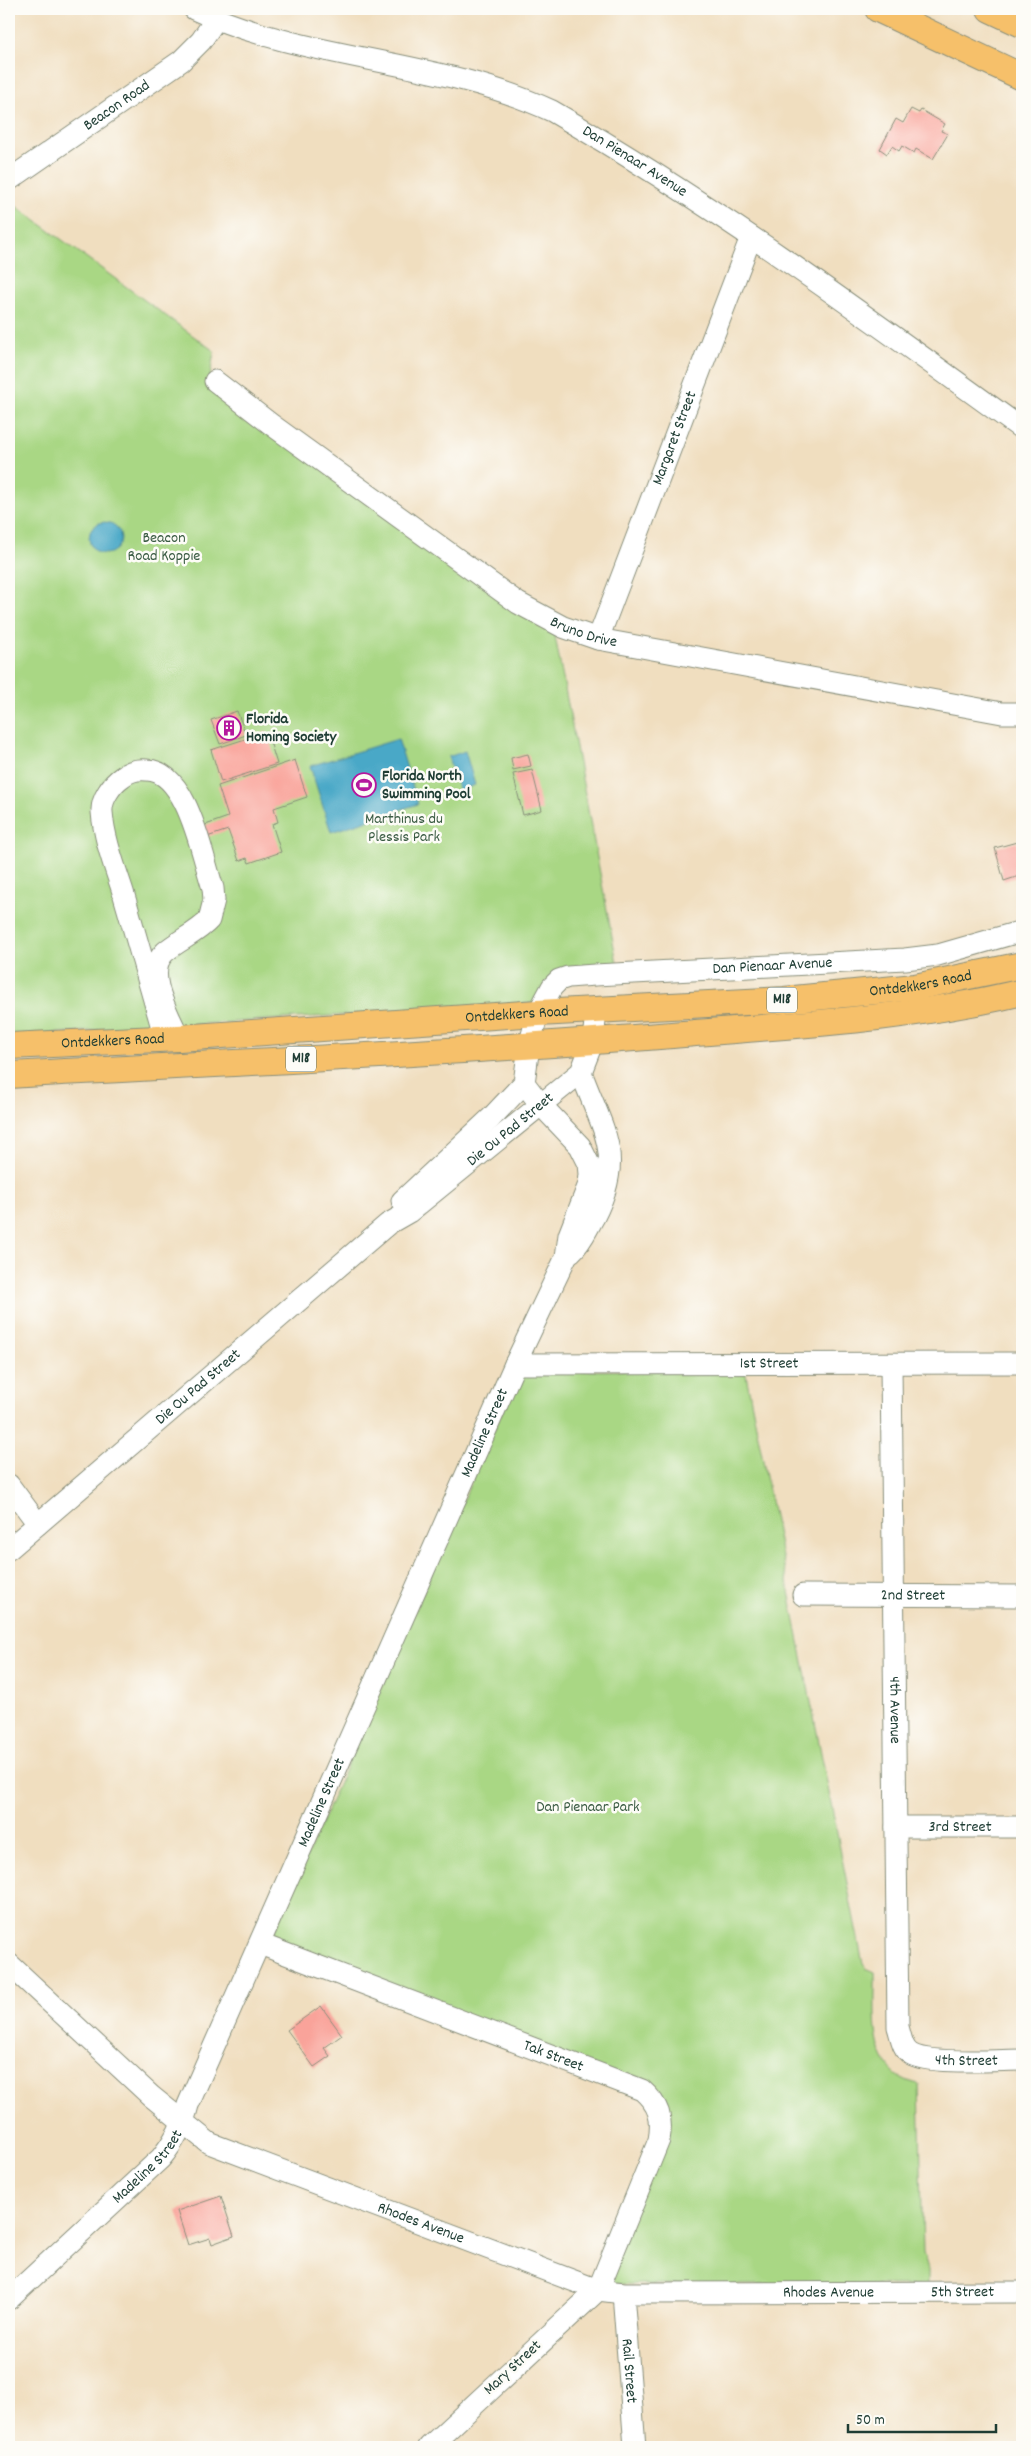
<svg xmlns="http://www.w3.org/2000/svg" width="1031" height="2456" viewBox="0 0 1031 2456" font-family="Dekko,sans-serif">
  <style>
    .green { fill: #a9d784; stroke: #648a5c }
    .water { fill: #48a8c7; stroke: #34727e }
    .building { fill: #f9a39a }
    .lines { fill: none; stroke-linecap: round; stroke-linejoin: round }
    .minor-casing { stroke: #888e7a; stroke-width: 23 }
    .major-casing { stroke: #888e7a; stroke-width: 28 }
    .minor { stroke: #fff; stroke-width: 21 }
    .major { stroke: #f6c06b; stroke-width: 26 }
    .labels { text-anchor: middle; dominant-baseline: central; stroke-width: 5; stroke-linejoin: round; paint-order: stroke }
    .shield { fill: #fdfcf7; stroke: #62766e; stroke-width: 1 }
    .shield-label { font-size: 15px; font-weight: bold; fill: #1f3d34 }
    .street-label { font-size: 16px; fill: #1f3d34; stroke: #fdfcf7 }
    .park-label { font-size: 16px; fill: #3b5c44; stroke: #fdfcf7 }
    .poi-label { font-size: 16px; font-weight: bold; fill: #1f3d34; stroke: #fdfcf7; text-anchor: start }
  </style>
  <rect width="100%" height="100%" fill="#fdfcf7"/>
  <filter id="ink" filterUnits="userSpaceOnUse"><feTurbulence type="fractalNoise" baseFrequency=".02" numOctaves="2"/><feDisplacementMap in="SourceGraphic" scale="10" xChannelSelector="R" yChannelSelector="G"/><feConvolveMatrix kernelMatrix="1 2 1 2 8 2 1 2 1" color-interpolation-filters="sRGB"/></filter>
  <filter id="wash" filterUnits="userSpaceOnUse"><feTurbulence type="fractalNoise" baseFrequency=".0096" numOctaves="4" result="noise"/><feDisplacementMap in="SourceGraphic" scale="20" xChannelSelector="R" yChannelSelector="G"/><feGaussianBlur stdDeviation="1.12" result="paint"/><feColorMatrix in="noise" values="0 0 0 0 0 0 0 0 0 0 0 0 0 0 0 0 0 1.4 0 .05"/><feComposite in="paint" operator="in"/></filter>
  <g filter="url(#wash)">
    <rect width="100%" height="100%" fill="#f0debf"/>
    <g class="green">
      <path d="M 9,201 L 214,351 L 210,377 L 554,631 L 618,968 L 573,970 L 536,1003 L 9,1036 Z"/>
      <path d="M 745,1370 L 863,1964 L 866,1968 L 875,1972 C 876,2012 866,2074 919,2084 L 923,2253 L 928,2270 L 928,2286 L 608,2284 L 664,2105 L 270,1940 L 520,1371 Z"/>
    </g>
    <g class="water">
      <circle cx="105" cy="538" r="16"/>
      <path d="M 398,739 L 418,804 L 331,832 L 310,766 Z"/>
      <path d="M 465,751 L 475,785 L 459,791 L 448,757 Z"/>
    </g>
    <g id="blocks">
      <g class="building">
        <path d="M 911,109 L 919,113 L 921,110 L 945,124 L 941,131 L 948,134 L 933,159 L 916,149 L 914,153 L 902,146 L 899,151 L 892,146 L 887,154 L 880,149 L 896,119 L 903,123 Z"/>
        <path d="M 237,711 L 246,735 L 220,744 L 211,720 Z"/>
        <path d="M 267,732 L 277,764 L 221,782 L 211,750 Z"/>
        <path d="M 528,754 L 531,766 L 513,770 L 511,758 Z"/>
        <path d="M 295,760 L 307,797 L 274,808 L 278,822 L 272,824 L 281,852 L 249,863 L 247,858 L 239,861 L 228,830 L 204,838 L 200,827 L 228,817 L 218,786 Z"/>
        <path d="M 532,770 L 542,810 L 523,815 L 513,774 Z"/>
        <path d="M 1017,842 L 1018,846 L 1022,845 L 1022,875 L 1004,881 L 995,848 Z"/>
        <path d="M 321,2006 L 342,2035 L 324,2048 L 330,2056 L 314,2067 L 287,2030 Z"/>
        <path d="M 221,2196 L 234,2236 L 212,2244 L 210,2238 L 188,2245 L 177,2211 Z"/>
      </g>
    </g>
  </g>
  <g filter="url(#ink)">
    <use href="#blocks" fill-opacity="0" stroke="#888e7a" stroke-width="1"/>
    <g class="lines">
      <g class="minor-casing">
        <g id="minor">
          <path id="s1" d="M 194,9 C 307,62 439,58 552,111 C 716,206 869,318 1022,429"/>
          <path id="s2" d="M 9,180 L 181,61 L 201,41 L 216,19"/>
          <path id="s3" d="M 215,381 L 272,425 L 518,603 L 563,627 L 598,639 L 1002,713 L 1022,713"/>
          <path id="s4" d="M 598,639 L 751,237"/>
          <path d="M 165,1038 C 151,989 137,941 123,892 C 115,867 104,839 102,812 C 101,799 112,784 122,777 C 129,771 137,769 147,770 C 188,771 202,857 213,888 L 214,900 L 209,920 C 197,933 179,940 165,952 C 143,972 169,1015 179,1038"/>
          <path id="s5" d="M 402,1201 L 491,1118 L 524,1083 L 529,1046 L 538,1013 L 552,987 L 559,980 L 568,977 L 595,975 L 905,959 L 938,955 L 1022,931"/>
          <path d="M 571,1252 C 582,1242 587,1229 594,1217 C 626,1155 602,1130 581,1072"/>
          <path id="s6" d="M 515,1364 L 1022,1363"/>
          <path id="s7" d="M 891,1364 L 898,2027 C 901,2036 902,2049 911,2054 C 929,2065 999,2060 1022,2060"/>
          <path d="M 9,1485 L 38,1524"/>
          <path id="s8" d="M 9,1549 L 388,1224 L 409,1212 L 581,1072 L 593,1041 L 596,1011"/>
          <path id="s9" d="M 803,1595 L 1022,1596"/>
          <path id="s10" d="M 896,1827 L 1022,1827"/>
          <path id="s11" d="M 260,1944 L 642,2090 C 659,2105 663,2118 659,2140 L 598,2290 L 429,2447"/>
          <path id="s12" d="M 9,1964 L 151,2096 L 209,2143 L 598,2290 L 623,2293 L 1022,2292"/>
          <path id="s13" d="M 623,2293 L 635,2447"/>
          <path id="s14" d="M 9,2299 L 161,2158 C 174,2142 183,2126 188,2105 L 515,1364 L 566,1257 L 569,1235 L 589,1184 L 590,1174 L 589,1164 L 580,1146 L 541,1105 L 524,1083"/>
        </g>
      </g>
      <g class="major-casing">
        <g id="major">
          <path d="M 878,9 L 1022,77"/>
          <path d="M 990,9 L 1022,24"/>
          <path id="s15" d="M 9,1046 L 179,1038 L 538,1013 L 784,1000 L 915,987 L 1022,965"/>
          <path d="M 9,1075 C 230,1063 452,1053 672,1035 C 790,1025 908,1020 1022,992"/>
        </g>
      </g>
      <use href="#minor" class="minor"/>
      <use href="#major" class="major"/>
    </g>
  </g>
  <defs>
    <g id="building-ring" transform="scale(1.25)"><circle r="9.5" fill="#fdfcf7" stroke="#b5179e" stroke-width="1.5"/><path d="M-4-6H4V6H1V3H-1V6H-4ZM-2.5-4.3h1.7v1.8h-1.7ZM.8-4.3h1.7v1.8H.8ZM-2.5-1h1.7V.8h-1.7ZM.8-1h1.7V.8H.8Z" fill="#b5179e"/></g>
    <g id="stadium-ring" transform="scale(1.25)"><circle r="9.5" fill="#fdfcf7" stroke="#b5179e" stroke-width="1.5"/><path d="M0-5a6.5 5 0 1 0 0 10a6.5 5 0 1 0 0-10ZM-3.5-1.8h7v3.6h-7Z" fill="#b5179e"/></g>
  </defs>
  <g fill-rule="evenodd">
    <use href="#building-ring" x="229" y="728"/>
    <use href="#stadium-ring" x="364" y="785"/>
  </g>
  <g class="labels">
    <g class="shield">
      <rect x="767" y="987.5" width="30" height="25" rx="4"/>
      <rect x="286" y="1046.5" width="30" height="25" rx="4"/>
    </g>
    <g class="shield-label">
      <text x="782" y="1000">M18</text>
      <text x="301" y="1059">M18</text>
    </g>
    <g class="street-label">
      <text stroke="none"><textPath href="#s2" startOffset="131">Beacon Road</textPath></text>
      <text stroke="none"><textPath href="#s1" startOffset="470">Dan Pienaar Avenue</textPath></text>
      <text stroke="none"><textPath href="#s4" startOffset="215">Margaret Street</textPath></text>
      <text stroke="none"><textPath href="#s3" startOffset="448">Bruno Drive</textPath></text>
      <text stroke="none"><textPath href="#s5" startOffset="495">Dan Pienaar Avenue</textPath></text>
      <text stroke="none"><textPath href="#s15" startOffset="914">Ontdekkers Road</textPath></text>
      <text stroke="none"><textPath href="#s15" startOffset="509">Ontdekkers Road</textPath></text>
      <text stroke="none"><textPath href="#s15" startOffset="104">Ontdekkers Road</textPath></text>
      <text stroke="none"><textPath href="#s8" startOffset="654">Die Ou Pad Street</textPath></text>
      <text stroke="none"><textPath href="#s6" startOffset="254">1st Street</textPath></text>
      <text stroke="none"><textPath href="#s8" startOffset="249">Die Ou Pad Street</textPath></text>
      <text stroke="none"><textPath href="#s14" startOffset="1002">Madeline Street</textPath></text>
      <text stroke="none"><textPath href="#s9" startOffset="110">2nd Street</textPath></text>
      <text stroke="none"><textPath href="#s7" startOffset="346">4th Avenue</textPath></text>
      <text stroke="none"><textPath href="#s14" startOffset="598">Madeline Street</textPath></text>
      <text stroke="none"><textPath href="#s10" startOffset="64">3rd Street</textPath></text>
      <text stroke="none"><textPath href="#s11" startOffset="314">Tak Street</textPath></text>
      <text stroke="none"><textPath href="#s7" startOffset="750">4th Street</textPath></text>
      <text stroke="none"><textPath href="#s14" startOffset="192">Madeline Street</textPath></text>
      <text stroke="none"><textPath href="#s12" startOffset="495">Rhodes Avenue</textPath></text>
      <text stroke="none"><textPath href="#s12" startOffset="915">Rhodes Avenue</textPath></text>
      <text stroke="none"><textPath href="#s12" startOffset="1049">5th Street</textPath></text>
      <text transform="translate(513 2368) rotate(-43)">Mary Street</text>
      <text stroke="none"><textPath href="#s13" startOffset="78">Rail Street</textPath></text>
    </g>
    <g class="park-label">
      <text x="164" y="538">Beacon<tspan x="164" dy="18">Road Koppie</tspan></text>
      <text x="404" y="819">Marthinus du<tspan x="404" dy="18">Plessis Park</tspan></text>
      <text x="588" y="1807">Dan Pienaar Park</text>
    </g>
    <g class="poi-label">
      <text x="246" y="719">Florida<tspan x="246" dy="18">Homing Society</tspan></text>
      <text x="382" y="776">Florida North<tspan x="382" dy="18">Swimming Pool</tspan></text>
    </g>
  </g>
  <rect width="1031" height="2456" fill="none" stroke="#fdfcf7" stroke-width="30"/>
  <path d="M848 2424v8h148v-8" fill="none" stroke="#1f3d34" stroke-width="2.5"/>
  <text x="856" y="2424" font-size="15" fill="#1f3d34" stroke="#fdfcf7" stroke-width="4" paint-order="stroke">50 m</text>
</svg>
